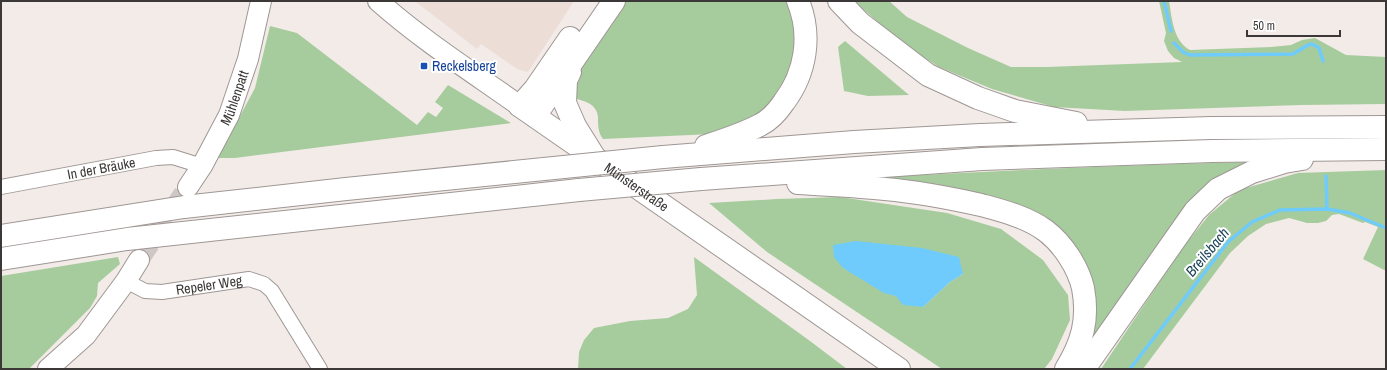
<svg xmlns="http://www.w3.org/2000/svg" width="1387" height="370" viewBox="0 0 1387 370" font-family="'Archivo Narrow',sans-serif">
  <style>
    .built { fill: #ecded7 }
    .green { fill: #a6cc9d; fill-rule: evenodd }
    .water { fill: #6ecbfb }
    .lines { fill: none; stroke-linecap: round; stroke-linejoin: round }
    .stream { stroke: #6ecbfb; stroke-width: 3.5 }
    .secondary-tunnel { stroke: #cec7c5; stroke-width: 20; stroke-dasharray: 20 10; stroke-linecap: butt }
    .street-casing { stroke: #9e9794; stroke-width: 16 }
    .secondary-casing { stroke: #9e9794; stroke-width: 22 }
    .primary-casing { stroke: #9e9794; stroke-width: 24 }
    .highway-casing { stroke: #9e9794; stroke-width: 24 }
    .street { stroke: #fff; stroke-width: 14 }
    .secondary { stroke: #fff; stroke-width: 20 }
    .primary { stroke: #fff; stroke-width: 22 }
    .highway { stroke: #fff; stroke-width: 22 }
    .highway-bridge-casing { stroke: #9e9794; stroke-width: 24; stroke-linecap: butt }
    .highway-bridge { stroke: #fff; stroke-width: 22 }
    .transit-dot { fill: #1a4fb4; stroke: #fff; stroke-width: 1.5 }
    .labels { text-anchor: middle; dominant-baseline: central; stroke-width: 4; stroke-linejoin: round; paint-order: stroke }
    .transit-label { font-size: 14px; fill: #164399; stroke: #fff; text-anchor: start }
    .street-label { font-size: 14px; fill: #3b3837; stroke: #fff }
    .water-label { font-size: 15px; font-style: italic; fill: #1e465b; stroke: #fff }
  </style>
  <rect width="100%" height="100%" fill="#f3ebe8"/>
  <path class="built" d="M 417,1 L 574,1 L 528,72 L 517,69 L 481,44 L 477,49 L 416,2 Z"/>
  <g class="green">
    <path d="M 623,1 L 791,1 L 795,8 L 795,66 L 767,110 L 751,120 L 712,134 L 603,139 C 598,132 598,126 598,117 C 597,103 582,100 571,98 L 572,86 L 583,61 Z"/>
    <path d="M 854,1 L 889,1 L 907,17 L 968,48 L 1011,67 L 1046,67 L 1182,62 L 1174,58 L 1168,51 L 1164,41 L 1166,33 L 1159,1 L 1169,1 C 1172,18 1173,41 1190,50 L 1271,47 L 1291,45 L 1302,40 L 1315,38 L 1346,55 L 1386,57 L 1386,104 L 1301,105 L 1125,111 L 1054,107 L 992,89 L 939,67 L 903,44 Z"/>
    <path d="M 270,26 L 297,33 L 417,125 L 428,112 L 436,117 L 443,108 L 435,102 L 448,85 L 511,123 L 235,158 L 215,158 L 233,129 L 255,88 Z"/>
    <path d="M 845,41 L 909,95 L 868,96 L 844,91 L 838,47 Z"/>
    <path d="M 1252,162 L 1233,173 L 1085,358 L 1088,343 L 1067,241 L 883,178 L 884,177 C 1007,170 1130,165 1252,162 Z"/>
    <path d="M 1386,170 L 1386,271 L 1363,259 L 1378,227 L 1365,222 L 1363,223 L 1339,214 L 1332,215 L 1326,221 L 1318,223 L 1307,223 L 1289,218 L 1266,224 L 1248,236 L 1230,253 L 1143,369 L 1101,369 L 1181,250 L 1209,215 L 1239,190 L 1298,173 Z"/>
    <path d="M 840,197 L 947,213 L 1001,229 L 1043,260 L 1068,295 L 1070,320 L 1052,359 L 1044,369 L 942,369 L 767,252 L 709,203 L 777,199 ZM 843,268 L 963,274 L 950,282 L 923,307 L 898,297 Z"/>
    <path d="M 118,257 L 120,264 L 98,283 L 97,296 L 90,308 L 29,369 L 1,369 L 1,276 Z"/>
    <path d="M 694,257 L 810,341 L 847,369 L 578,369 L 579,352 L 584,340 L 594,328 L 630,321 L 668,318 L 688,309 L 697,295 Z"/>
  </g>
  <path class="water" d="M 856,241 L 922,248 L 959,257 L 963,274 L 950,282 L 923,307 L 903,305 L 896,296 L 884,293 L 843,268 L 834,257 L 833,245 Z"/>
  <g class="lines">
    <g class="stream">
      <path d="M 1164,1 L 1171,31"/>
      <path d="M 1174,43 L 1183,52 L 1190,55 L 1293,54 L 1308,45 L 1312,44 L 1319,48 L 1323,61"/>
      <path d="M 1326,176 L 1327,209"/>
      <path d="M 1130,369 L 1228,242 L 1252,222 L 1280,210 L 1327,209 L 1350,213 L 1386,228"/>
    </g>
    <path class="secondary-tunnel" d="M 139,260 L 188,187"/>
    <g class="street-casing">
      <g id="street">
        <path id="s1" d="M 1,187 L 156,158 L 173,157 L 202,166"/>
        <path id="s2" d="M 126,281 L 145,291 L 162,292 L 249,279 L 264,284 L 272,291 L 320,369"/>
      </g>
    </g>
    <g class="secondary-casing">
      <g id="secondary">
        <path d="M 378,1 C 422,40 472,72 520,106"/>
        <path id="s3" d="M 188,187 L 202,166 L 229,115 L 248,59 L 261,1"/>
        <path d="M 48,369 L 86,335 L 126,281 L 139,260"/>
      </g>
    </g>
    <g class="primary-casing">
      <g id="primary">
        <path id="s4" d="M 520,106 L 899,369"/>
      </g>
    </g>
    <g class="highway-casing">
      <g id="highway">
        <path d="M 839,1 L 860,23 L 928,75 L 978,98 L 1015,111 L 1076,123"/>
        <path d="M 570,72 L 566,80 L 565,103 L 575,126 L 595,158"/>
        <path d="M 520,106 L 535,89 L 570,38"/>
        <path d="M 535,116 L 614,1"/>
        <path d="M 706,146 C 724,140 743,134 760,125 C 770,120 778,111 784,102 C 806,73 812,35 798,1"/>
        <path d="M 663,157 L 854,142 L 980,135 L 1211,128 L 1386,127"/>
        <path d="M 701,179 L 982,159 L 1212,151 L 1386,149"/>
        <path d="M 798,183 C 827,185 856,186 885,189 C 918,192 950,198 981,205 C 1003,211 1027,217 1046,231 C 1063,244 1078,267 1083,288 C 1089,320 1082,343 1066,369"/>
        <path d="M 1,236 L 184,207 L 346,189 L 544,169"/>
        <path d="M 1,259 L 127,239 L 579,190"/>
        <path d="M 1084,369 L 1195,211 L 1218,189 L 1252,172 L 1284,162 L 1302,159"/>
      </g>
    </g>
    <use href="#street" class="street"/>
    <use href="#secondary" class="secondary"/>
    <use href="#primary" class="primary"/>
    <use href="#highway" class="highway"/>
    <g class="highway-bridge-casing">
      <g id="highway-bridge">
        <path d="M 544,169 L 663,157"/>
        <path d="M 579,190 L 701,179"/>
      </g>
    </g>
    <use href="#highway-bridge" class="highway-bridge"/>
  </g>
  <rect class="transit-dot" x="420" y="62" width="8" height="8" rx="2"/>
  <g class="labels">
    <g class="transit-label">
      <text x="432" y="66">Reckelsberg</text>
    </g>
    <g class="street-label">
      <text stroke="none"><textPath href="#s3" startOffset="101">Mühlenpatt</textPath></text>
      <text stroke="none"><textPath href="#s1" startOffset="102">In der Bräuke</textPath></text>
      <text stroke="none"><textPath href="#s4" startOffset="142">Münsterstraße</textPath></text>
      <text stroke="none"><textPath href="#s2" startOffset="86">Repeler Weg</textPath></text>
    </g>
    <g class="water-label">
      <text transform="translate(1207 252) rotate(-50)">Breilsbach</text>
    </g>
  </g>
  <rect width="1387" height="370" fill="none" stroke="#3b3837" stroke-width="4"/>
  <path d="M1247 30v6h93v-6" fill="none" stroke="#3b3837" stroke-width="2"/>
  <text x="1253" y="30" font-size="12" fill="#3b3837" stroke="#ffffff" stroke-width="3" paint-order="stroke">50 m</text>
</svg>
